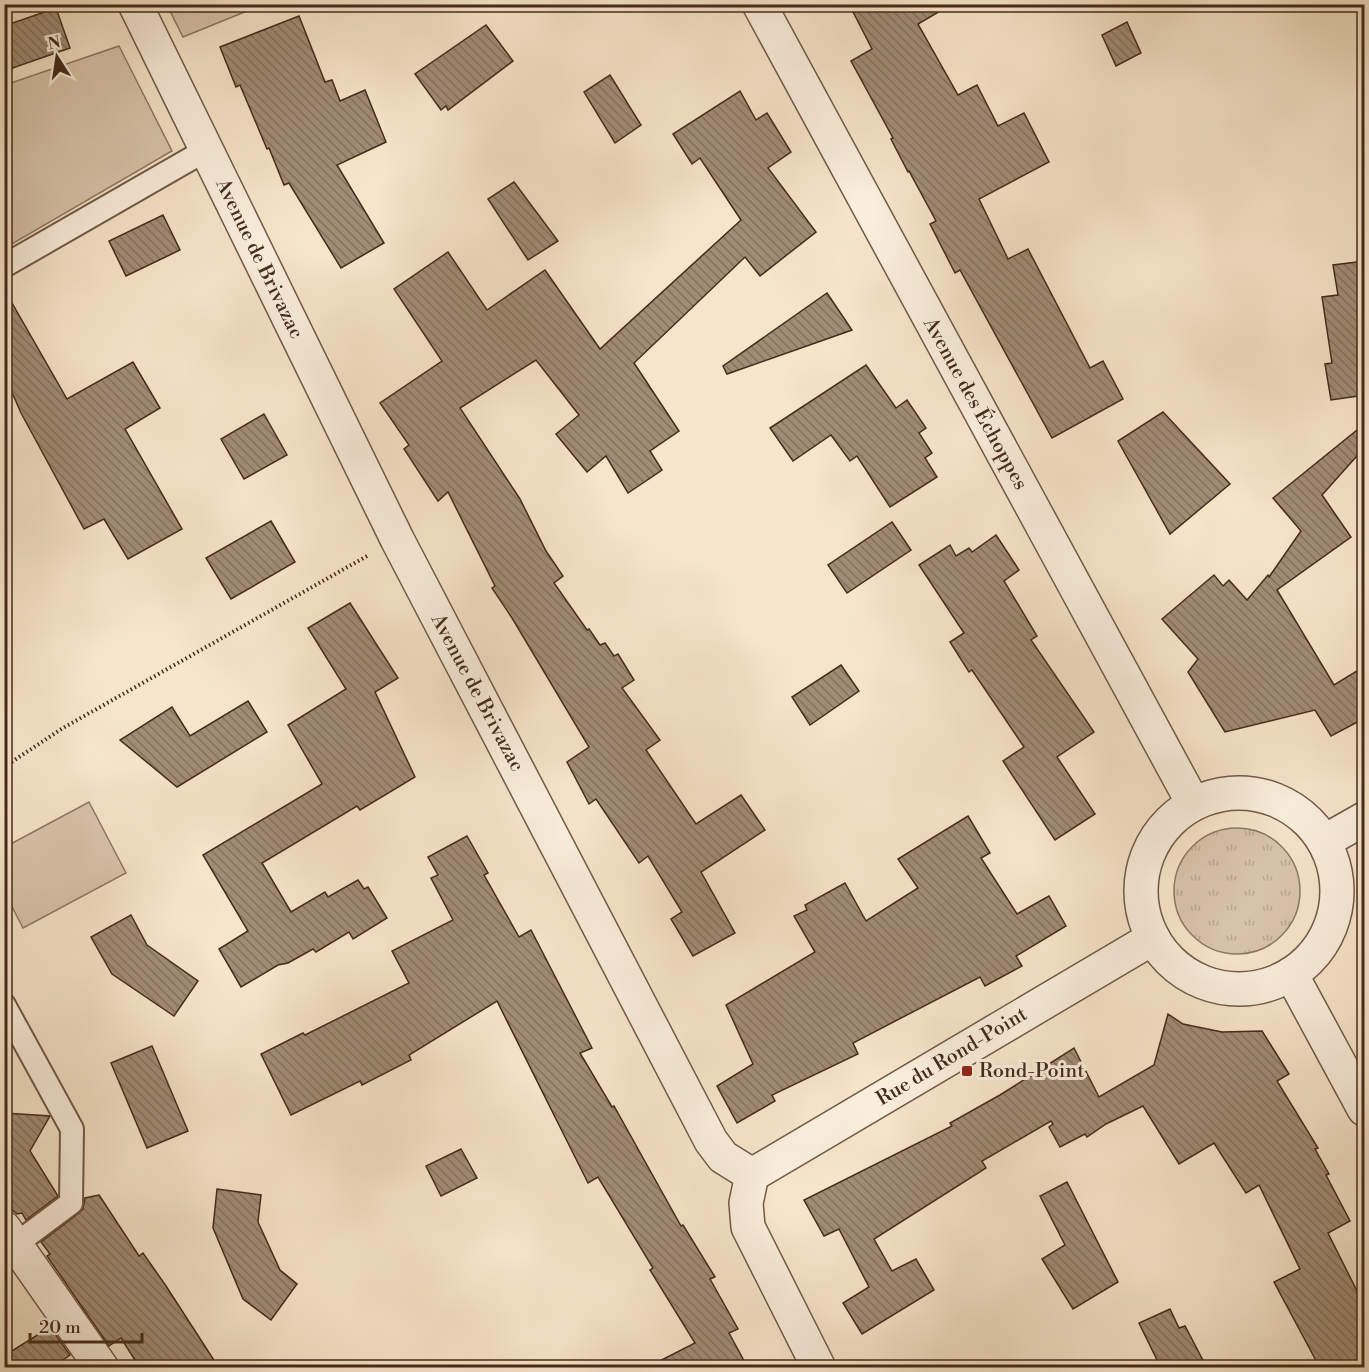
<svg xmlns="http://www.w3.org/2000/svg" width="1369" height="1372" viewBox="0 0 1369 1372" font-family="'Libre Bodoni',serif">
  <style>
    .grass { fill: url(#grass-tufts); stroke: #8e7864; stroke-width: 1.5 }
    .garden { fill: #d9c5ac; stroke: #8e7864; stroke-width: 1.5 }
    .building { fill: url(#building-back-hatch); stroke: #442b1b; stroke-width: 1.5 }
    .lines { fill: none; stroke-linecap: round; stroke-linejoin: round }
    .service-casing { stroke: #715a47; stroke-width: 26 }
    .minor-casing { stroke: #715a47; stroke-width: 36 }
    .path { stroke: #442b1b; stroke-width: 4; stroke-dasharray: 1.5 3; stroke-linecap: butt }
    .service { stroke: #faeedd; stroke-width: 22 }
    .minor { stroke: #faeedd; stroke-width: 33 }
    .poi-dot { fill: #8f2418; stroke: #faeedd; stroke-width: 2 }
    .labels { text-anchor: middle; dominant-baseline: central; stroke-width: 6; stroke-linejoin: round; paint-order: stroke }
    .street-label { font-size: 20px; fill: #442b1b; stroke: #faeedd }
    .poi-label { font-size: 20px; fill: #442b1b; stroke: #faeedd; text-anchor: start }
  </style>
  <defs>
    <pattern id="grass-tufts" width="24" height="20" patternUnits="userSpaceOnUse" patternTransform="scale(1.5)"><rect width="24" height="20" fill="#d9c5ac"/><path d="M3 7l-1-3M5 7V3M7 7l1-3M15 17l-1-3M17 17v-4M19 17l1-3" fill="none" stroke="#bba993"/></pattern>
    <pattern id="building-back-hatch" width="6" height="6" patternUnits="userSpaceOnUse" patternTransform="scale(1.5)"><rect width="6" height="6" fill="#a18c76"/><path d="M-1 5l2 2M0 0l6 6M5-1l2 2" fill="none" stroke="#857360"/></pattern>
  </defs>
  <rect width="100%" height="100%" fill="#f7e5ca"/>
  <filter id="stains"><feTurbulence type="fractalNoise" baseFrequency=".00333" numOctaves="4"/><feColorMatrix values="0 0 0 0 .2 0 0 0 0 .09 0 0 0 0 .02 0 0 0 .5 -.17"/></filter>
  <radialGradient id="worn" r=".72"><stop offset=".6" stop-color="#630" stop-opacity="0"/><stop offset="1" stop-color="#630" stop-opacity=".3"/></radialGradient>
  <circle class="grass" cx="1237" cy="891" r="63"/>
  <g class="garden">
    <path d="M 167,5 L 262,5 L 183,37 Z"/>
    <path d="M 119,46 L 172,151 L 5,248 L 5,85 Z"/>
    <path d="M 89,802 L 126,873 L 23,928 L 5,893 L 5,847 Z"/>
  </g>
  <g class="building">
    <path d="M 849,4 L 952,4 L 918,24 L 958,95 L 977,85 L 998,126 L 1024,113 L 1049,162 L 979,199 L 1008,259 L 1028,249 L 1090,368 L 1103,361 L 1123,399 L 1052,438 L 960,270 L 955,273 L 930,224 L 936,221 L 909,171 L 908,172 L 891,139 L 893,138 L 851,61 L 872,49 Z"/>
    <path d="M 56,8 L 70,48 L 4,71 L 4,26 Z"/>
    <path d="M 299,16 L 325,82 L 332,80 L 340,101 L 365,90 L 386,142 L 337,165 L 384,243 L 341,268 L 289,183 L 284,185 L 269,148 L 267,149 L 240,85 L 236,87 L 220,47 Z"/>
    <path d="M 1127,22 L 1141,53 L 1116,66 L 1102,35 Z"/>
    <path d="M 486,25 L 513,61 L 448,110 L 446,106 L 441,110 L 415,74 Z"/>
    <path d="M 610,75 L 641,125 L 615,143 L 584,92 Z"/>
    <path d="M 740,91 L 756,120 L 767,113 L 791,152 L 768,168 L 816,232 L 760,276 L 745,257 L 634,363 L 679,431 L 650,451 L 662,470 L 628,493 L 606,456 L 587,472 L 556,434 L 579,415 L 536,360 L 460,408 L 520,499 L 546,551 L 563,576 L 554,583 L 587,630 L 589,629 L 600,645 L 605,643 L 614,656 L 618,654 L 634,680 L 622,688 L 660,740 L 646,750 L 696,824 L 741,795 L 765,830 L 701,872 L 735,933 L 693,956 L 671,919 L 682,912 L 648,856 L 639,863 L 596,799 L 589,804 L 567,762 L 589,747 L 512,618 L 492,588 L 495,586 L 448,492 L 438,501 L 404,449 L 409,445 L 380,403 L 442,361 L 394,289 L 448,252 L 487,310 L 545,270 L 600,349 L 741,220 L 700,158 L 692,164 L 673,134 Z"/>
    <path d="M 514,182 L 558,241 L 528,260 L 488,199 Z"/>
    <path d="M 163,215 L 180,250 L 126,276 L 109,241 Z"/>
    <path d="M 1365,261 L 1365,395 L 1331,400 L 1325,364 L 1332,363 L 1322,297 L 1338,295 L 1333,265 Z"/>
    <path d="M 4,289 L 67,399 L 133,362 L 160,408 L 125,429 L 182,529 L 128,559 L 104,519 L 84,529 L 21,413 L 4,374 Z"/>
    <path d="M 827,293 L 852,330 L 727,374 L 723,366 Z"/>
    <path d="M 866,365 L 896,408 L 907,400 L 926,428 L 919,433 L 932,453 L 925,458 L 937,477 L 890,507 L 857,456 L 850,461 L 831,435 L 793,461 L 770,428 Z"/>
    <path d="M 1163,412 L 1230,484 L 1170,534 L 1118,441 Z"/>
    <path d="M 264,414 L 287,455 L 244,479 L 221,439 Z"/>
    <path d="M 1362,426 L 1365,429 L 1365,447 L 1322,495 L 1351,537 L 1277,590 L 1334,685 L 1365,666 L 1365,718 L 1331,736 L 1315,710 L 1225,732 L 1188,672 L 1198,659 L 1162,619 L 1214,575 L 1223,586 L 1229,580 L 1247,600 L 1268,575 L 1269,577 L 1301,531 L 1273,498 Z"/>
    <path d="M 271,521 L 295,562 L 231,599 L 206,558 Z"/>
    <path d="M 892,522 L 911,550 L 847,593 L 828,565 Z"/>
    <path d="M 996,535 L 1019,570 L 1004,581 L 1037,636 L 1031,640 L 1094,732 L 1057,757 L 1095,814 L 1055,840 L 1003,761 L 1024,747 L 972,670 L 969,672 L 950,642 L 964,633 L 919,565 L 950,545 L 956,556 L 969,548 L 972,552 Z"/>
    <path d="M 350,603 L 398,678 L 375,692 L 415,777 L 360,810 L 357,806 L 262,863 L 291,912 L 325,892 L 328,897 L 358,880 L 364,889 L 368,887 L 387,918 L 353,939 L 349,932 L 316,952 L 313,949 L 288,963 L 278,965 L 241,987 L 219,949 L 248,931 L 203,855 L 322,784 L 288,725 L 346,689 L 308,628 Z"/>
    <path d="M 841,665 L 859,691 L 810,725 L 792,697 Z"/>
    <path d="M 248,701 L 267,732 L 177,787 L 120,740 L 172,707 L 190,736 Z"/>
    <path d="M 968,816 L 990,853 L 981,858 L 1017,914 L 1049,896 L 1066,926 L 1016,956 L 1022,966 L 985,986 L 980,977 L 853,1043 L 858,1054 L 772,1095 L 775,1101 L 737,1123 L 717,1086 L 753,1064 L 726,1005 L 815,952 L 794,916 L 807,910 L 805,905 L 845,883 L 866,921 L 918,888 L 898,859 Z"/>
    <path d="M 467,836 L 488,873 L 484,875 L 519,937 L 531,930 L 592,1048 L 580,1053 L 612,1107 L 614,1106 L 681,1226 L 683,1225 L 715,1277 L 710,1279 L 738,1329 L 729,1333 L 748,1368 L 646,1368 L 695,1343 L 650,1270 L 653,1268 L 598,1177 L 588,1183 L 497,1001 L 409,1055 L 411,1060 L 362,1085 L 360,1081 L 291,1115 L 261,1054 L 303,1033 L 305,1035 L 409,983 L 392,951 L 453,920 L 431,878 L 438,875 L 428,857 Z"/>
    <path d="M 131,915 L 147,945 L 198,981 L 174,1016 L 112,974 L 91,937 Z"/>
    <path d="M 1168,1014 L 1183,1024 L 1222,1032 L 1262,1031 L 1289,1074 L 1277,1081 L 1318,1148 L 1315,1149 L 1329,1174 L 1326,1175 L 1350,1221 L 1328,1233 L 1365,1307 L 1365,1368 L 1320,1368 L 1274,1282 L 1300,1269 L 1259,1185 L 1246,1193 L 1214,1143 L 1179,1164 L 1143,1106 L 1106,1124 L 1087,1137 L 1085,1134 L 1060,1147 L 1049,1127 L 1053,1124 L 1051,1121 L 982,1161 L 986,1168 L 874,1239 L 892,1271 L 916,1259 L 934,1290 L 862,1334 L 843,1303 L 869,1287 L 839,1229 L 824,1236 L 804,1200 L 952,1126 L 950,1123 L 1000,1095 L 1074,1048 L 1099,1097 L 1154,1065 Z"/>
    <path d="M 152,1046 L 188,1131 L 147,1148 L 111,1063 Z"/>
    <path d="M 4,1113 L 50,1116 L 30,1151 L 58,1196 L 26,1220 L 22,1213 L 17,1214 L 4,1203 Z"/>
    <path d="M 461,1149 L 477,1178 L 441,1196 L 426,1166 Z"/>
    <path d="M 1067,1182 L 1118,1282 L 1073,1309 L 1042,1259 L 1065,1245 L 1040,1196 Z"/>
    <path d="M 217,1189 L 261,1195 L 258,1222 L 280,1270 L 297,1284 L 271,1320 L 243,1299 L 213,1228 Z"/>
    <path d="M 99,1195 L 139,1256 L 143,1253 L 166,1286 L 219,1368 L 140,1368 L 121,1338 L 109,1346 L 47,1256 L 50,1254 L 41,1242 L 79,1213 L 83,1209 L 85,1198 Z"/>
    <path d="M 1170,1309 L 1179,1328 L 1185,1326 L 1207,1368 L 1161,1368 L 1139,1323 Z"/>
    <path d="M 50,1327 L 70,1355 L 51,1368 L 4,1368 L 4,1356 Z"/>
  </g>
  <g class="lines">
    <g class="service-casing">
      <g id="service">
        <path d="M 4,266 L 206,150"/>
        <path d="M 4,1005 L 72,1129 L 71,1203 L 16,1244"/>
      </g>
    </g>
    <g class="minor-casing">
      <g id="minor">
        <path d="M 135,4 L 397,539 L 711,1141 L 723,1157 L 752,1175"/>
        <path d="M 759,4 L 1193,803"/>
        <circle cx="1239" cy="891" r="98"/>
        <path d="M 1325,841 L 1364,819"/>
        <path d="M 1291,974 L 1364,1109"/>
        <path d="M 752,1175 L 1153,938"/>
        <path d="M 752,1175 L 746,1203 L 748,1227 L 819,1368"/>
        <path d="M 4,1228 L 102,1368"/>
      </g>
    </g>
    <path class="path" d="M 4,767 L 63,728 L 367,556"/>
    <use href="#service" class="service"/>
    <use href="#minor" class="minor"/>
  </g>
  <rect class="poi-dot" x="961" y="1065" width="12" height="12" rx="3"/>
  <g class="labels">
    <g class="street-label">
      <text transform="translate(259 259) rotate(64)">Avenue de Brivazac</text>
      <text transform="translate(975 404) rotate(61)">Avenue des Échoppes</text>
      <text transform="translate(477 693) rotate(62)">Avenue de Brivazac</text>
      <text transform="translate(952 1057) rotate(-31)">Rue du Rond-Point</text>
    </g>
    <g class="poi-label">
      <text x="979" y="1071">Rond-Point</text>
    </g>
  </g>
  <rect width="1369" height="1372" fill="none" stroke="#f7e5ca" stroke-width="24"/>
  <rect x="6" y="6" width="1357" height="1360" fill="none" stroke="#442b1b" stroke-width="3"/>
  <rect x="12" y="12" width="1345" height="1348" fill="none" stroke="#442b1b" stroke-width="1.5"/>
  <g transform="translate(57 57) rotate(348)" stroke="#faeedd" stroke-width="4.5" paint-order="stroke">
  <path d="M0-4.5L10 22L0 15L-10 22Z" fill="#442b1b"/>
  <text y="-9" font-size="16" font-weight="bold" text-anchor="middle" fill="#442b1b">N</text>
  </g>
  <path d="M30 1333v9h112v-9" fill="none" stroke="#442b1b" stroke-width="3"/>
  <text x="39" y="1333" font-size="18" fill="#442b1b" stroke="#faeedd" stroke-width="4.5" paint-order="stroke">20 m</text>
  <rect width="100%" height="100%" filter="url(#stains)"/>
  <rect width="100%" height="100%" fill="url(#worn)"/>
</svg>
